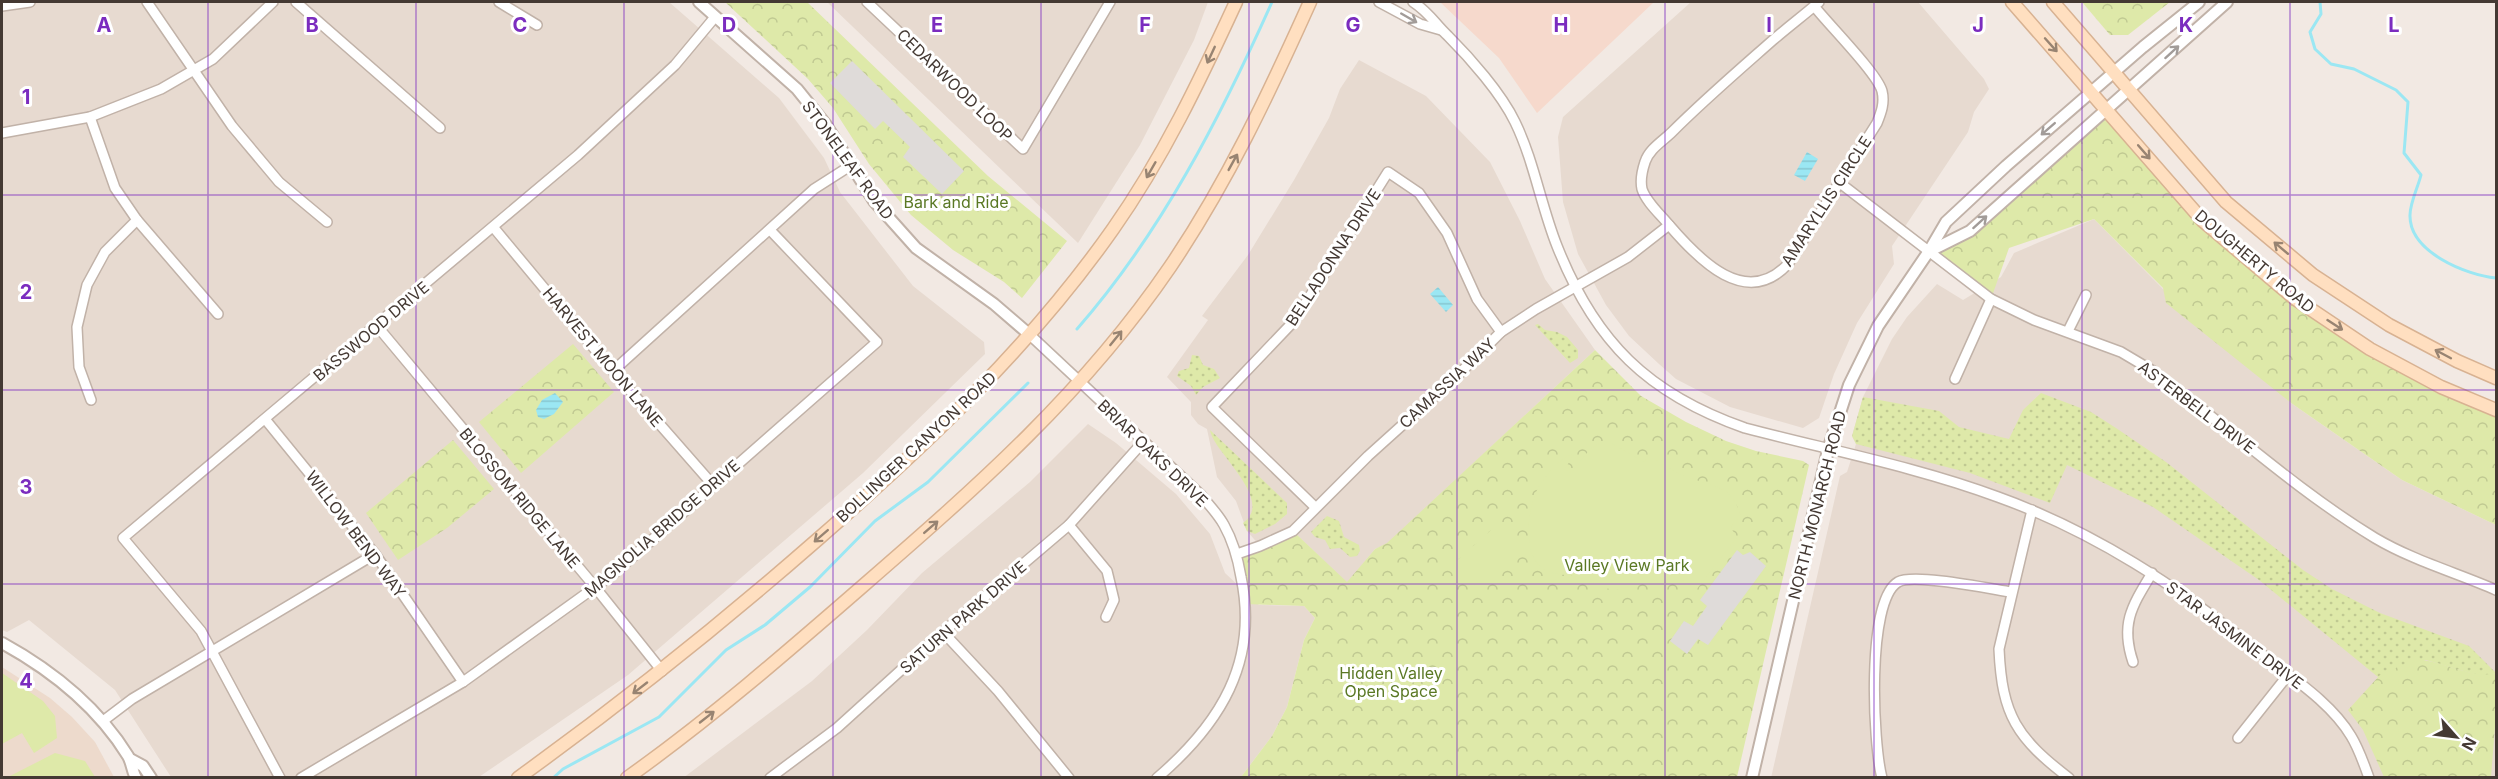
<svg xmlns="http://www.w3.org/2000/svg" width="2498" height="779" viewBox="0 0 2498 779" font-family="Inter,sans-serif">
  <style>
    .residential { fill: #e7dad0 }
    .commercial { fill: #f6d9cc }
    .education { fill: #eddacc }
    .grass { fill: url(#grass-dots) }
    .forest { fill: url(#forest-crowns) }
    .garden { fill: #dee9a9 }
    .parking { fill: #dfdbd9 }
    .water { fill: url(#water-rules) }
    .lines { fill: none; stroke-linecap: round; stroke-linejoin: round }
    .stream { stroke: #9be7f3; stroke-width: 3 }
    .minor-casing { stroke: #c1b2a8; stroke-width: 12 }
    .tertiary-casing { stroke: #c1b2a8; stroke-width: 14 }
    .secondary-casing { stroke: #d8b292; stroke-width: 15 }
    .minor { stroke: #fff; stroke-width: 9 }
    .tertiary { stroke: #fff; stroke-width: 10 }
    .secondary { stroke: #ffdfc0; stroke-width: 12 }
    .oneway { stroke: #a29c99 }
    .oneway2 { stroke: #988472 }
    .grid { fill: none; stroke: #7b2cbf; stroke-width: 1.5; stroke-opacity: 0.55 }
    .labels { text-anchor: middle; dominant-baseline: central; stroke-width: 6; stroke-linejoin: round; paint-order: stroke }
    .street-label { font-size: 16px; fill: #443933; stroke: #fff }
    .park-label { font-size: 16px; fill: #5a7824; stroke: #fff }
    .grid-label { font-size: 20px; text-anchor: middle; font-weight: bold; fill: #7b2cbf; stroke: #fff; stroke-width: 6; stroke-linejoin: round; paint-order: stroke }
  </style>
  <defs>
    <pattern id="grass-dots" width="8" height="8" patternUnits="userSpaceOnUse" patternTransform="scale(1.5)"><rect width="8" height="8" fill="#dee9a9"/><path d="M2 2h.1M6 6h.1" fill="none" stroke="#c0c992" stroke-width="1.8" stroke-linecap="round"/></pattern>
    <pattern id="forest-crowns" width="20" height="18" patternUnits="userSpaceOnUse" patternTransform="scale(1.5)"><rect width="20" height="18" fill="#dee9a9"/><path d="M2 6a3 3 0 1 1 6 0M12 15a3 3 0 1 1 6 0" fill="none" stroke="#c0c992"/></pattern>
    <pattern id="water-rules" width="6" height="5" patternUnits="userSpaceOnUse" patternTransform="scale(1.5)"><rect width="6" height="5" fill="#9be7f3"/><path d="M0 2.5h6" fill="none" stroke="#87c7d1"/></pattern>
  </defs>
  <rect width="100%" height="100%" fill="#f2e9e3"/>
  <g class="residential">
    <path d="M 2,2 L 669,2 L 779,98 L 824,158 L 840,192 L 913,286 L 984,342 L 985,354 L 863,473 L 628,675 L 479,777 L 171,777 L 115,690 L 29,620 L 7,632 L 2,630 Z"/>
    <path d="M 827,2 L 1208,2 L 1194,40 L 1140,145 L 1078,243 Z"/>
    <path d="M 1691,2 L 1918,2 L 1984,79 L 1989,89 L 1974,112 L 1968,132 L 1892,246 L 1894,264 L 1857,323 L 1834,374 L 1819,418 L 1803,428 L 1730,407 L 1676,379 L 1659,364 L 1629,336 L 1606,305 L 1578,254 L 1563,202 L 1558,137 L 1563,117 Z"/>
    <path d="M 1359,60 L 1426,96 L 1490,162 L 1520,221 L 1545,279 L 1595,350 L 1387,544 L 1375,549 L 1347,583 L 1293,531 L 1260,546 L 1247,531 L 1236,501 L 1217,477 L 1207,429 L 1198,424 L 1191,415 L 1191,402 L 1167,377 L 1208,320 L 1202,316 L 1248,255 L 1294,180 L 1329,118 L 1340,89 Z"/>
    <path d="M 2094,219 L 2163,289 L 2291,403 L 2402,480 L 2496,525 L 2496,777 L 1771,778 L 1840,476 L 1847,472 L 1856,444 L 1852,436 L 1863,397 L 1892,339 L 1907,317 L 1937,284 L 1963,300 L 2001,277 L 2014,253 Z"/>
    <path d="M 1088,424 L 1116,443 L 1176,494 L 1210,534 L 1225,573 L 1259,605 L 1304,606 L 1315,618 L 1304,640 L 1287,707 L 1272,736 L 1241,777 L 683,778 L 812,681 L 867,630 L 922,573 L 1030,482 Z"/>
  </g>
  <path class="commercial" d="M 1440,2 L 1654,2 L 1537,113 L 1499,58 Z"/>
  <path class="education" d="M 2,667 L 50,698 L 72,717 L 95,742 L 114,777 L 2,777 Z"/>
  <g class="grass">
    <path d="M 1538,324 L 1545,330 L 1557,332 L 1567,337 L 1578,350 L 1578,358 L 1570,363 L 1535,325 Z"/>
    <path d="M 1192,355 L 1199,356 L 1203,365 L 1214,369 L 1220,378 L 1203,387 L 1196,395 L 1191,386 L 1177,376 L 1179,371 L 1189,368 Z"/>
    <path d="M 2041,393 L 2091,412 L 2116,428 L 2166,462 L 2303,570 L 2332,589 L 2380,613 L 2469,646 L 2496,673 L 2484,677 L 2426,660 L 2378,677 L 2259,580 L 2153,507 L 2067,465 L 2050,503 L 1970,473 L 1856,444 L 1852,436 L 1863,397 L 1939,411 L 1959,427 L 2009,439 L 2023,410 Z"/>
    <path d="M 1210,430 L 1287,503 L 1287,514 L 1275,524 L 1255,534 L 1247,531 L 1243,523 C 1276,500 1212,451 1210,430 Z"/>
    <path d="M 1327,516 L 1339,521 L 1344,537 L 1359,545 L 1360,551 L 1357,556 L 1350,557 L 1340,548 L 1330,549 L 1325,540 L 1315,537 L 1311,532 Z"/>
  </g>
  <g class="forest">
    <path d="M 725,2 L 807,2 L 988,176 L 1067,241 L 1022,298 L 1004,282 L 953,250 L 911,215 L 869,164 L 833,108 L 808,79 Z"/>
    <path d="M 2082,2 L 2170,2 L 2128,35 L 2110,35 Z"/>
    <path d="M 2106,108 L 2203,221 L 2294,298 L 2370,349 L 2496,410 L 2496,525 L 2402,480 L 2291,403 L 2166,303 L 2163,288 L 2094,219 L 2009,248 L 1991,299 L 1929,251 L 1970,231 Z"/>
    <path d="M 573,344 L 614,392 L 521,473 L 479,422 Z"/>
    <path d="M 1595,350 L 1641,396 L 1686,422 L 1726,441 L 1756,451 L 1803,461 L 1809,465 L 1737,777 L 1241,777 L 1272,736 L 1287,707 L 1304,640 L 1315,618 L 1304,606 L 1245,604 L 1237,554 L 1293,531 L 1347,582 L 1375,549 L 1387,543 Z"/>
    <path d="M 453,440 L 494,489 L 447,528 L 398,560 L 366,513 Z"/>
    <path d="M 2414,660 C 2442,659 2472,680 2496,673 L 2496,714 L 2491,777 L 2384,777 L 2363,730 L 2348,710 L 2380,675 Z"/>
  </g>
  <g class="garden">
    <path d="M 1600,443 L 1611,443 L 1644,462 L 1649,455 C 1661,463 1672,471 1685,476 C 1712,487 1734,484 1741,518 L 1734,522 L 1731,528 L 1737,537 L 1696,590 L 1682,580 L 1670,576 L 1663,584 C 1635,569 1635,590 1616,590 C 1605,590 1592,581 1581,578 C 1570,574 1551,576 1541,567 C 1522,551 1528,507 1538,488 C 1546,476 1559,457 1574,454 L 1565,469 L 1571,473 L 1590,449 Z"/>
    <path d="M 1500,522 L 1520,546 L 1475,586 L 1454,563 Z"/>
    <path d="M 2,673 L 43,701 L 55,716 L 57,738 L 34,753 L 22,733 L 2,744 Z"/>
    <path d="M 55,753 L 85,761 L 95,777 L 8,777 Z"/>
  </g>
  <g class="parking">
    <path d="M 852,61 L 964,171 L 942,194 L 903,157 L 910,147 L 883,121 L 875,129 L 830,83 Z"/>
    <path d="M 1737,550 L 1743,555 L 1750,552 L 1766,566 L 1708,645 L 1698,639 L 1687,654 L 1670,641 L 1684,621 L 1693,626 L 1707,606 L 1700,600 Z"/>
  </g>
  <g class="water">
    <path d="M 1807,152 L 1818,159 L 1805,181 L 1794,175 Z"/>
    <path d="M 1438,287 L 1453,305 L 1446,312 L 1430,294 Z"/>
    <path d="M 555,393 L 563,402 L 554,414 L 544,419 L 538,417 L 536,410 L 542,400 Z"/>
  </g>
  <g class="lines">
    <g class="stream">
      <path d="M 2320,2 L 2321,14 L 2310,32 L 2315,49 L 2331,64 L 2354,69 L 2396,90 L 2408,102 L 2404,153 L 2421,175 C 2418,187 2410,203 2410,215 C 2409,252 2466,275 2496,278"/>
      <path d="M 1077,329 C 1161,233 1220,118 1272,2"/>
      <path d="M 553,778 L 563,769 L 659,717 L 726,650 L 765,625 L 810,587 L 875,521 L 928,482 L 1028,383"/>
    </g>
    <g class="minor-casing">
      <g id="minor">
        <path d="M 147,2 L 232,126 L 279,182 L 327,222"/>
        <path d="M 296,2 L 440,128"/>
        <path d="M 499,2 L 537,25"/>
        <path d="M 867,2 L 1023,149 L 1110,2"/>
        <path d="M 1379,2 L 1420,24 L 1441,30"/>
        <path d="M 1413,2 C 1430,13 1434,23 1448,36 C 1470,58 1501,93 1515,122 C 1534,161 1541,206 1557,246 C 1595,342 1648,394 1745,428 C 1829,450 1917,467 1998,497 C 2095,532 2178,587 2258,651 C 2289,676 2330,701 2351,736 C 2359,749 2364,764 2369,778"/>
        <path d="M 2,6 L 30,2"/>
        <path d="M 1814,6 C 1828,24 1877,73 1882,91 C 1885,103 1881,113 1877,123 L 1788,264 C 1746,309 1699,260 1669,225 C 1661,215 1646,202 1642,189 C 1640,180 1642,171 1645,162 C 1649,149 1663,141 1672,132 C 1704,100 1739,70 1773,40 C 1788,27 1804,15 1819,2"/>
        <path d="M 90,117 L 115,188 L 137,220 L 218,314"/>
        <path d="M 2,133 L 90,117 L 161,89 L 213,59 L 273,2"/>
        <path d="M 1840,183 L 1991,299 L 2034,320 L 2121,352 L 2153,371 C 2227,426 2296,490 2375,538 C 2412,560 2457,573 2496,590"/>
        <path d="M 494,228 L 613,371 L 713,485"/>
        <path d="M 377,326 L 595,587 L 662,671"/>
        <path d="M 2068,331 L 2086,295"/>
        <path d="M 1030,335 L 1201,495 C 1209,505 1218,514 1224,525 C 1233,541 1238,559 1241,577 C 1259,662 1220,724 1157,778"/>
        <path d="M 613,371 L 814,189 L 850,166"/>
        <path d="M 1955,379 L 1991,299"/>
        <path d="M 91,400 L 79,367 L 77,327 L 87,285 L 105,252 L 137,220"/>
        <path d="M 265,419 L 375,554 L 463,682"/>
        <path d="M 1315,507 L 1212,407 L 1295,320 L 1388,172 L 1419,193 L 1447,233 L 1477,299 L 1501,332"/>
        <path d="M 2032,510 L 1999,649 C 2002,716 2017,738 2069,778"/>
        <path d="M 1069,525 L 1107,571 L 1114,600 L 1106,617"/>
        <path d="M 1237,554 L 1260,546 L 1293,531 L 1368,456 L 1459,374 L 1501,332 L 1536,309 L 1628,257 L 1669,225"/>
        <path d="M 943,632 L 998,691 L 1069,778"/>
        <path d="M 2133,662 C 2120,624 2132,606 2152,573"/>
        <path d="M 103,721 L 132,699 L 375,554"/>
        <path d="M 2238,738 L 2288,675"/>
        <path d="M 280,778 L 201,631 L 123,538 L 578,155 L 675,65 L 715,17"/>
        <path d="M 301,778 L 463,682 L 612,575 L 877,342 L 770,230"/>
        <path d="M 770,778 L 837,728 L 943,632 L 1069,525 L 1143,442"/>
        <path d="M 1882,778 C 1873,744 1866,601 1898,582 C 1914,573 1991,589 2011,592"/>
      </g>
    </g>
    <g class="tertiary-casing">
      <g id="tertiary">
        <path d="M 699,2 L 797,89 L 826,125 L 874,201 L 916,248 L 994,304 L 1030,335"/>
        <path d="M 1930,251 L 1970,231 L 2227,2"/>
        <path d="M 2,643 C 53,671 97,706 128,756 C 132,763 132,771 136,778"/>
        <path d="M 130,759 L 143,766 L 151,778"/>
        <path d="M 1752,778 L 1828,450 L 1849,385 L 1878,326 L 1929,251 L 1946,222 L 2006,166 L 2143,47 L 2199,2"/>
      </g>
    </g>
    <g class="secondary-casing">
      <g id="secondary">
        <path d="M 2012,2 L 2203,221 L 2294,298 L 2370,349 L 2441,387 L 2496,410"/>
        <path d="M 2053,2 L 2226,202 L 2313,275 L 2389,325 L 2457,361 L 2496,378"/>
        <path d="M 518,778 C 622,703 721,624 817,540 C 926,445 1030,347 1113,229 C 1163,158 1200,80 1236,2"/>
        <path d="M 627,778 C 710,719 787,652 864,585 C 978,486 1084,393 1170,267 C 1227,183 1269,93 1310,2"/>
      </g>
    </g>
    <use href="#minor" class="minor"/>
    <use href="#tertiary" class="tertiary"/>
    <use href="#secondary" class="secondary"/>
  </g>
  <defs><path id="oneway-shaft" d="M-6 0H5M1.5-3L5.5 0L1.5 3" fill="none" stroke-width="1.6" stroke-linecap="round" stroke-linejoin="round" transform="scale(1.5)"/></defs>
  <g class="oneway">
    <use href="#oneway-shaft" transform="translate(1409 18) rotate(30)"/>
    <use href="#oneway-shaft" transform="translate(2172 52) rotate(-42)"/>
    <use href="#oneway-shaft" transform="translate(2048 129) rotate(139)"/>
    <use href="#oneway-shaft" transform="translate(1980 222) rotate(-42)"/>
  </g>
  <g class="oneway2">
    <use href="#oneway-shaft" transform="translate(2051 45) rotate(48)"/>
    <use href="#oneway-shaft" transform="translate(1211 55) rotate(115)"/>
    <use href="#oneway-shaft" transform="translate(2144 152) rotate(49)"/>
    <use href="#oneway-shaft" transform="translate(1233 162) rotate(-61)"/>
    <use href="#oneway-shaft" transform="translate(1151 170) rotate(120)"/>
    <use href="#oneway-shaft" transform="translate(2281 248) rotate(-140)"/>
    <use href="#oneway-shaft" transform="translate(2335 325) rotate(33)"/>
    <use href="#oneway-shaft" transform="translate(1116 338) rotate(-51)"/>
    <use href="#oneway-shaft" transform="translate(2443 354) rotate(-152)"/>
    <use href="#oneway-shaft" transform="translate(931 527) rotate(-41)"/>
    <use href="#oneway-shaft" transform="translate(821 536) rotate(139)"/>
    <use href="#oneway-shaft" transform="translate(640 688) rotate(142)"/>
    <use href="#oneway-shaft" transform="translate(707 717) rotate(-38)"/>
  </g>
  <path class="grid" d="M 208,2 L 208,778M 416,2 L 416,778M 624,2 L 624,778M 833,2 L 833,778M 1041,2 L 1041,778M 1249,2 L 1249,778M 1457,2 L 1457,778M 1665,2 L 1665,778M 1874,2 L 1874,778M 2082,2 L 2082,778M 2290,2 L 2290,778M 2,195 L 2496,195M 2,390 L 2496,390M 2,584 L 2496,584"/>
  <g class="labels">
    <g class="street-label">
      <text transform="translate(955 85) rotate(44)">CEDARWOOD LOOP</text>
      <text transform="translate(848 160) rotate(54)">STONELEAF ROAD</text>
      <text transform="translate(1826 201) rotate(-57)">AMARYLLIS CIRCLE</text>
      <text transform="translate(1333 257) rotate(-57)">BELLADONNA DRIVE</text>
      <text transform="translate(2255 261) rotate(40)">DOUGHERTY ROAD</text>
      <text transform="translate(371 331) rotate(-40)">BASSWOOD DRIVE</text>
      <text transform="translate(603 357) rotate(50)">HARVEST MOON LANE</text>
      <text transform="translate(1447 383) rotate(-43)">CAMASSIA WAY</text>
      <text transform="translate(2197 407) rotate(37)">ASTERBELL DRIVE</text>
      <text transform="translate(916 447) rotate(-43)">BOLLINGER CANYON ROAD</text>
      <text transform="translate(1153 453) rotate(44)">BRIAR OAKS DRIVE</text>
      <text transform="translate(520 498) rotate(50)">BLOSSOM RIDGE LANE</text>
      <text transform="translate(1817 505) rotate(-76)">NORTH MONARCH ROAD</text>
      <text transform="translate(662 528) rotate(-41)">MAGNOLIA BRIDGE DRIVE</text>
      <text transform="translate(356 534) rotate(53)">WILLOW BEND WAY</text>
      <text transform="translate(963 617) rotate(-41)">SATURN PARK DRIVE</text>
      <text transform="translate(2235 635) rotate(37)">STAR JASMINE DRIVE</text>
    </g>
    <g class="park-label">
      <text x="956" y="202">Bark and Ride</text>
      <text x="1627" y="565">Valley View Park</text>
      <text x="1391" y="673">Hidden Valley<tspan x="1391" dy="18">Open Space</tspan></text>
    </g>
  </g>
  <g class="grid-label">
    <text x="104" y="32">A</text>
    <text x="312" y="32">B</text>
    <text x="520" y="32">C</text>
    <text x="729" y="32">D</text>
    <text x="937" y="32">E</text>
    <text x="1145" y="32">F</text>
    <text x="1353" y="32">G</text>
    <text x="1561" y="32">H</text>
    <text x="1769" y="32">I</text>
    <text x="1978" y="32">J</text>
    <text x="2186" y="32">K</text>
    <text x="2394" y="32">L</text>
    <text x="26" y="104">1</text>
    <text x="26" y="299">2</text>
    <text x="26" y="494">3</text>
    <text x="26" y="688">4</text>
  </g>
  <rect width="2498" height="779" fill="none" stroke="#443933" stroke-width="6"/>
  <g transform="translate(2456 737) rotate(118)" stroke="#ffffff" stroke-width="4.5" paint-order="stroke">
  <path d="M0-4.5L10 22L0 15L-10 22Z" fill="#443933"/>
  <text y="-9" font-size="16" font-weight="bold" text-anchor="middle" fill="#443933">N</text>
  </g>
</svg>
